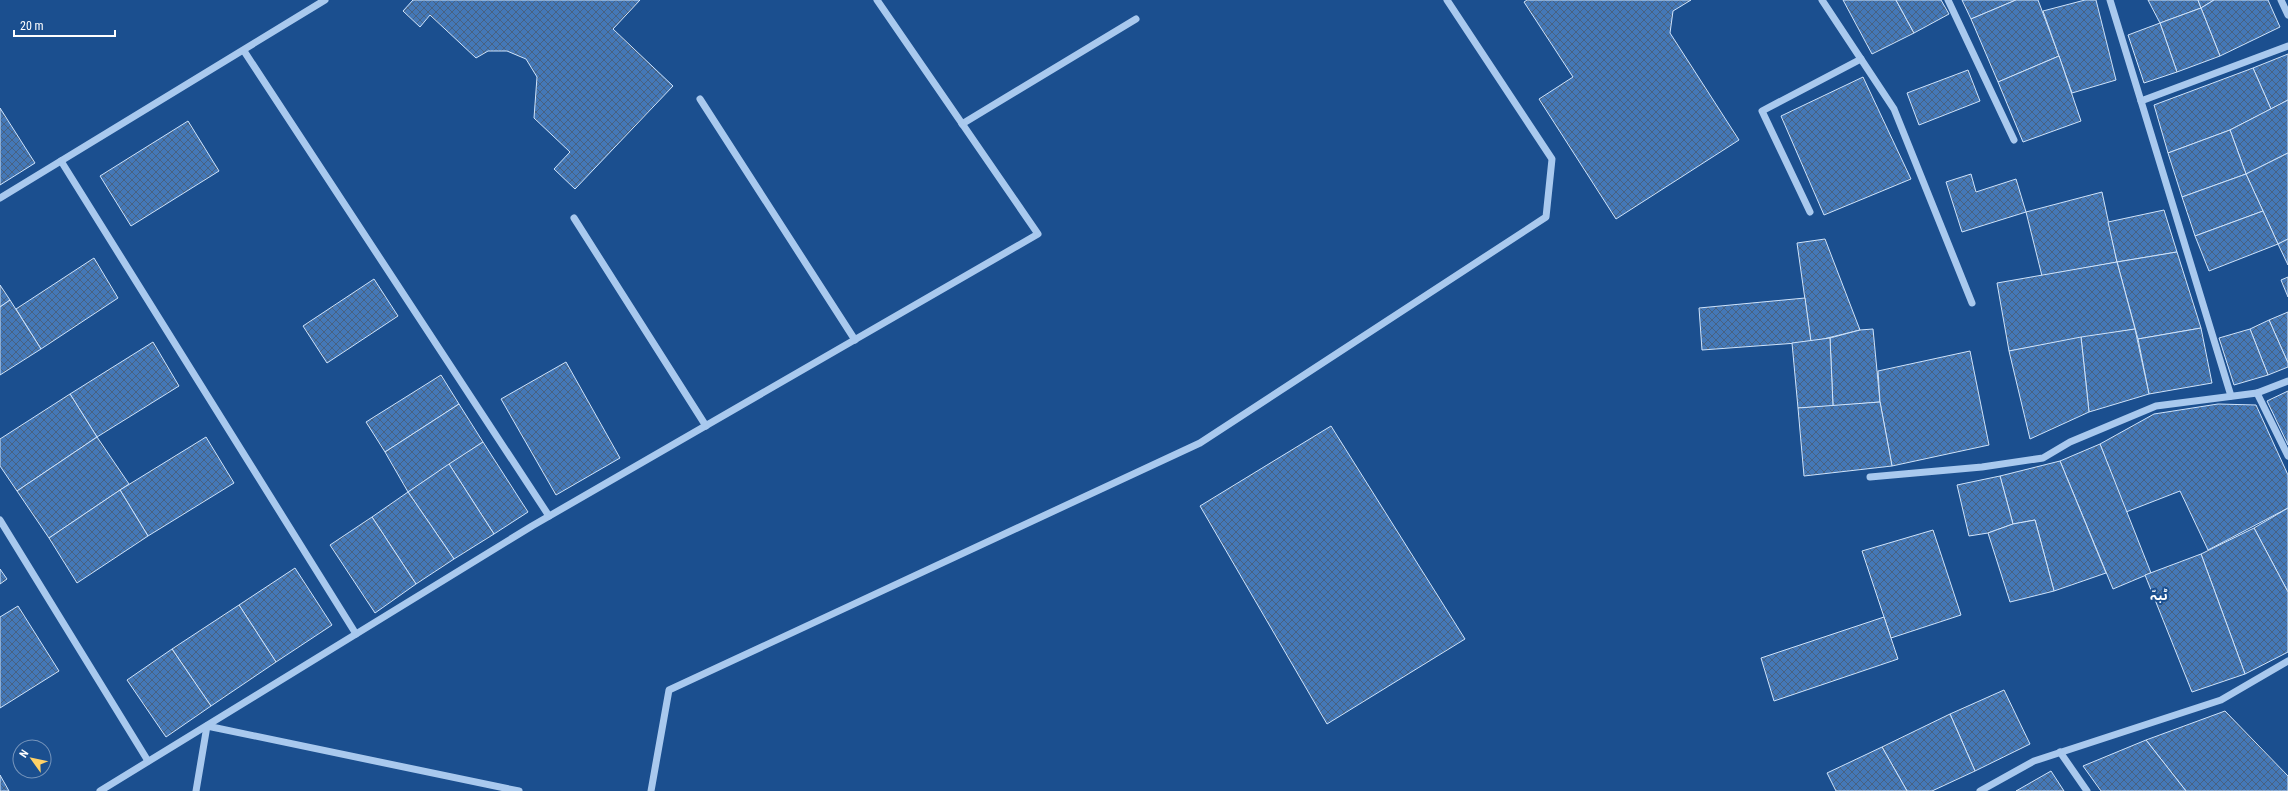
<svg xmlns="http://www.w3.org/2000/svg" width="2288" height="791" viewBox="0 0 2288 791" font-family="'Roboto Condensed','Noto Sans Arabic',sans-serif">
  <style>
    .building { fill: url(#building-cross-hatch); stroke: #cfe3fa }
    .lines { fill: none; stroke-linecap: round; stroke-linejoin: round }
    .minor { stroke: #a9c9ee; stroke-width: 7 }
    .labels { text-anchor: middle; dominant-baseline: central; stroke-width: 4; stroke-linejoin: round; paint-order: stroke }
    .quarter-label { font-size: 13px; font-weight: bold; fill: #fff; stroke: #1b4f8f }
  </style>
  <defs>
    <pattern id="building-cross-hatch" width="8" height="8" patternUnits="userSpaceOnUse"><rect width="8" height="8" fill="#4478b7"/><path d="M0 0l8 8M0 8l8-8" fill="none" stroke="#486282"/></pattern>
  </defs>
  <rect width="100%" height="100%" fill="#1b4f8f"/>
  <g class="building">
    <path d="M 413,0 L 640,0 L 613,29 L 673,86 L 575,189 L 554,169 L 570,152 L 534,118 L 537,77 L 526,59 L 507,51 L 488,51 L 476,58 L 430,15 L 420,27 L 403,11 Z"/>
    <path d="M 1527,0 L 1691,0 L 1673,11 L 1670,33 L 1739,140 L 1616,219 L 1539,99 L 1573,77 L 1524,2 Z"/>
    <path d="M 1843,0 L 1896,0 L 1914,33 L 1872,54 Z"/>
    <path d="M 1896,0 L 1941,0 L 1949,14 L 1914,33 Z"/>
    <path d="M 1962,0 L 2016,0 L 1971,19 Z"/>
    <path d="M 2016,0 L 2038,0 L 2059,56 L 1998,82 L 1971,19 Z"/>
    <path d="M 2085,0 L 2096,0 L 2116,80 L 2072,93 L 2043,11 Z"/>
    <path d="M 2148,0 L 2198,0 L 2201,8 L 2160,23 Z"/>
    <path d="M 2198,0 L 2214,0 L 2201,8 Z"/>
    <path d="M 2214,0 L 2268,0 L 2280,27 L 2220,56 L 2201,8 Z"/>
    <path d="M 2201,8 L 2220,56 L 2177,72 L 2160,23 Z"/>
    <path d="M 2160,23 L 2177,72 L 2144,83 L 2128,35 Z"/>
    <path d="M 2288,54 L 2288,100 L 2271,109 L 2253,68 Z"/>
    <path d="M 2059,56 L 2081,121 L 2023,142 L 1998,82 Z"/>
    <path d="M 2253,68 L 2271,109 L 2230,130 L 2168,153 L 2154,105 Z"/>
    <path d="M 1968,70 L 1980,101 L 1919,125 L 1907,93 Z"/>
    <path d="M 1863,77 L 1911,179 L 1824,215 L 1781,116 Z"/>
    <path d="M 2288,100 L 2288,153 L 2246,174 L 2230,130 Z"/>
    <path d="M 0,108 L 35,163 L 0,185 Z"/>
    <path d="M 188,121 L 219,171 L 131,226 L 100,176 Z"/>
    <path d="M 2230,130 L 2246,174 L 2182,197 L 2168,153 Z"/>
    <path d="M 2288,153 L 2288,239 L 2278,244 L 2246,174 Z"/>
    <path d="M 1971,174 L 1976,192 L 2016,179 L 2026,212 L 1962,232 L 1946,182 Z"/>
    <path d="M 2246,174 L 2263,211 L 2195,236 L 2182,197 Z"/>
    <path d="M 2102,192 L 2117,262 L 2042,276 L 2026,212 Z"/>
    <path d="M 2164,210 L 2177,252 L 2117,262 L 2108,222 Z"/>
    <path d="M 2263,211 L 2278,244 L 2209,271 L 2195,236 Z"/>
    <path d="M 1825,239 L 1860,330 L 1811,342 L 1797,243 Z"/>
    <path d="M 2288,239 L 2288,265 L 2278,244 Z"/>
    <path d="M 2177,252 L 2201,328 L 2138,339 L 2117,262 Z"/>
    <path d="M 94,258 L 118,298 L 41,349 L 16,309 Z"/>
    <path d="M 2117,262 L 2135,329 L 2009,351 L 1997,283 Z"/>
    <path d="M 2288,277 L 2288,297 L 2281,280 Z"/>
    <path d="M 374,279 L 398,316 L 327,363 L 303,326 Z"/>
    <path d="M 0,285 L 10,300 L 0,307 Z"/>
    <path d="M 1805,298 L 1811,342 L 1702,350 L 1699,308 Z"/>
    <path d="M 10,300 L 41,349 L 0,375 L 0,307 Z"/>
    <path d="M 2288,312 L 2288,363 L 2269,320 Z"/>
    <path d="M 2269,320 L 2288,363 L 2288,367 L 2268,375 L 2250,329 Z"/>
    <path d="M 2201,328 L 2212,383 L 2149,394 L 2138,339 Z"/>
    <path d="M 1873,329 L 1880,402 L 1833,406 L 1830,338 L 1860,330 Z"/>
    <path d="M 2135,329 L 2149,394 L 2089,412 L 2081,337 Z"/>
    <path d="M 2250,329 L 2268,375 L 2234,385 L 2219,338 Z"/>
    <path d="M 2081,337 L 2089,412 L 2030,439 L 2009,351 Z"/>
    <path d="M 1830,338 L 1833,406 L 1798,408 L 1792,343 Z"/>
    <path d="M 153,342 L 179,386 L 97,437 L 70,394 Z"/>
    <path d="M 1970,351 L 1989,445 L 1892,466 L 1880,402 L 1878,371 Z"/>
    <path d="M 566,362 L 620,458 L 556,495 L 501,399 Z"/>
    <path d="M 441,375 L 459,404 L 385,452 L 366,422 Z"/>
    <path d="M 2288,391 L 2288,445 L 2267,401 Z"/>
    <path d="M 70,394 L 97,437 L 17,491 L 0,466 L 0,439 Z"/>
    <path d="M 1880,402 L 1892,466 L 1804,476 L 1798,408 Z"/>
    <path d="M 459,404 L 483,442 L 408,492 L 385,452 Z"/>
    <path d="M 2218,404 L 2256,405 L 2288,475 L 2288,508 L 2208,550 L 2180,491 L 2126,512 L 2100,444 L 2154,414 Z"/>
    <path d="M 1331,426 L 1465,639 L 1327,724 L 1200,506 Z"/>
    <path d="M 97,437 L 129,484 L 49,538 L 17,491 Z"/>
    <path d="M 206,437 L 234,483 L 148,536 L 120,490 Z"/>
    <path d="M 483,442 L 528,512 L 494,534 L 449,464 Z"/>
    <path d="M 2100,444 L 2151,573 L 2113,589 L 2060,461 Z"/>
    <path d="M 2060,461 L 2106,573 L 2054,591 L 2035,520 L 2013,524 L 2000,476 Z"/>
    <path d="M 449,464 L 494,534 L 454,559 L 408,492 Z"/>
    <path d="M 2000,476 L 2013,524 L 1988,533 L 1969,536 L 1957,485 Z"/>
    <path d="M 120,490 L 148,536 L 77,583 L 49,538 Z"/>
    <path d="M 408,492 L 454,559 L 416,584 L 372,517 Z"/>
    <path d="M 2288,508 L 2288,592 L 2254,528 Z"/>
    <path d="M 372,517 L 416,584 L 375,613 L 330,545 Z"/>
    <path d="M 2035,520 L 2054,591 L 2010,602 L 1988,533 L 2013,524 Z"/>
    <path d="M 2254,528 L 2288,592 L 2288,652 L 2245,674 L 2201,554 Z"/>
    <path d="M 1933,530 L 1961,615 L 1891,638 L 1862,551 Z"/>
    <path d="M 2201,554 L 2245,674 L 2192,692 L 2145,575 Z"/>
    <path d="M 295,568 L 332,625 L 276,662 L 239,605 Z"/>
    <path d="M 0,569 L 7,579 L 0,584 Z"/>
    <path d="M 239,605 L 276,662 L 211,706 L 172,649 Z"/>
    <path d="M 18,606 L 59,671 L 0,708 L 0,617 Z"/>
    <path d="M 1884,617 L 1898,659 L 1774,701 L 1761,658 Z"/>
    <path d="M 172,649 L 211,706 L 166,737 L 127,680 Z"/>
    <path d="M 2004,690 L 2030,744 L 1975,771 L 1950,714 Z"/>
    <path d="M 2225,711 L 2288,776 L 2288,791 L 2186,791 L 2146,740 Z"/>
    <path d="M 1950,714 L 1975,771 L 1932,791 L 1907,791 L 1882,747 Z"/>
    <path d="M 2146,740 L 2186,791 L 2101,791 L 2083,766 Z"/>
    <path d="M 1882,747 L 1907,791 L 1836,791 L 1827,773 Z"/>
    <path d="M 2051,771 L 2064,791 L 2016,791 Z"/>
    <path d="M 0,775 L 9,791 L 0,791 Z"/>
  </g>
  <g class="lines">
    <g class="minor">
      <path d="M 1822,0 L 1894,109 L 1972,303"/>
      <path d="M 1948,0 L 2014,140"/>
      <path d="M 2110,0 L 2141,101 L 2288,46"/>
      <path d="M 2281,0 L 2288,15"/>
      <path d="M 244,51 L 549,516"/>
      <path d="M 700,99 L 855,340"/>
      <path d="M 2141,101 L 2231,396"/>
      <path d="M 962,124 L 1136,19"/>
      <path d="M 61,161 L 356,634"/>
      <path d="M 0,198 L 325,0"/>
      <path d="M 1810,212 L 1762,111 L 1861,59"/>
      <path d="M 574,218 L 706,426"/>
      <path d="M 2257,393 L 2288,456"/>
      <path d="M 1870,477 L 1982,467 L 2043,458 L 2070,442 L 2156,406 L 2257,393 L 2288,381"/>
      <path d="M 0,520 L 148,761"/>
      <path d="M 2060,752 L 2087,791"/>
      <path d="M 100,791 L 532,526 L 1038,234 L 877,0"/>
      <path d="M 196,791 L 207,726 L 519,791"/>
      <path d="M 651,791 L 669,690 L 1200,443 L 1546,217 L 1552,159 L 1447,0"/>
      <path d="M 1980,791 L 2034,761 L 2221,700 L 2288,661"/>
    </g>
  </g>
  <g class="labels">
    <g class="quarter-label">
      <text x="2159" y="595">ٹبہّ</text>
    </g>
  </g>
  <g transform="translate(32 759) rotate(303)"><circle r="19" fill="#1b4f8f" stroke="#7695bc"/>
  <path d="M0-3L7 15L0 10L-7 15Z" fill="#ffd166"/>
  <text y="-6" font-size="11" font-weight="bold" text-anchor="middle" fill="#ffffff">N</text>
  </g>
  <path d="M14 30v6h101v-6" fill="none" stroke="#ffffff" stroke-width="2"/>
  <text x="20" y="30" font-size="12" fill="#ffffff" stroke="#1b4f8f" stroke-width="3" paint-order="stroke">20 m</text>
</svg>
